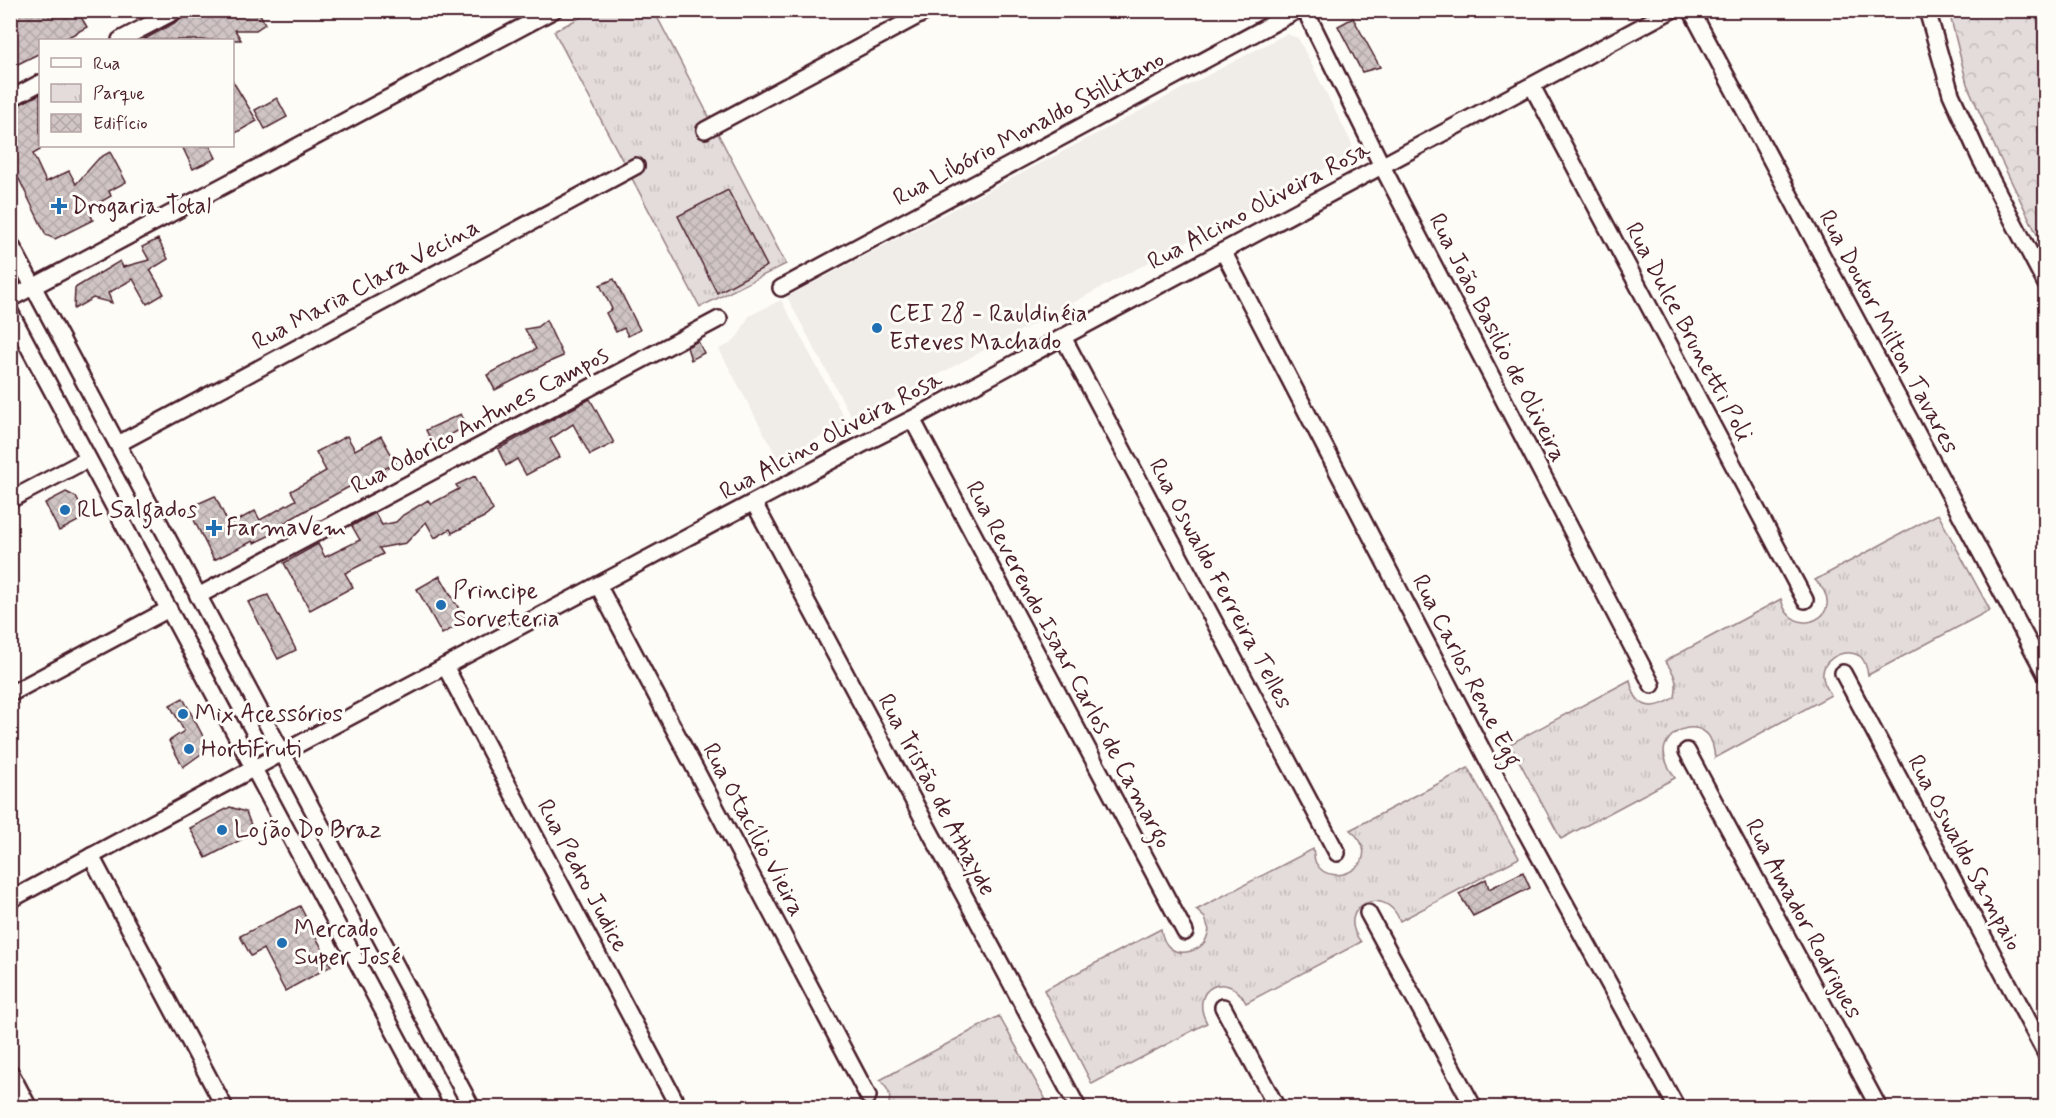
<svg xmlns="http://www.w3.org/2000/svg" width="2056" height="1118" viewBox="0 0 2056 1118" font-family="Mynerve,sans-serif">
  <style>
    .built { fill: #f0ece8 }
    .forest { fill: url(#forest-crowns); stroke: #967e82; stroke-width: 1.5 }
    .park { fill: url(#park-tufts); stroke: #967e82; stroke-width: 1.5 }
    .building { fill: url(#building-cross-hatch); stroke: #4a1f2b; stroke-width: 1.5 }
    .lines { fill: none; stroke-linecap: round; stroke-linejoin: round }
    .street-casing { stroke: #4a1f2b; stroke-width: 20 }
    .street { stroke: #fdfcf7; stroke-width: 15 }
    .poi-dot { fill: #1f6fb2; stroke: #fdfcf7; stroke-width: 2 }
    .labels { text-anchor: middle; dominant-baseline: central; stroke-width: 6; stroke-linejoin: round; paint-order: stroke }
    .street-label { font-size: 24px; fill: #4a1f2b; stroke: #fdfcf7 }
    .poi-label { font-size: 24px; fill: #4a1f2b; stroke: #fdfcf7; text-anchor: start }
  </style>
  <defs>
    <pattern id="forest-crowns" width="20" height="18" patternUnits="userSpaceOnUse" patternTransform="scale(1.5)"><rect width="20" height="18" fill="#e3dcda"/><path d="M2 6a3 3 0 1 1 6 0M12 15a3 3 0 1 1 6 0" fill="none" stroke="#c4bcbb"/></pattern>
    <pattern id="park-tufts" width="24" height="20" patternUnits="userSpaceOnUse" patternTransform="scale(1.5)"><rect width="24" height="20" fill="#e3dcda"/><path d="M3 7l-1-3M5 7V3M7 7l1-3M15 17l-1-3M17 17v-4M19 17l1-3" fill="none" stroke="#c4bcbb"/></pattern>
    <pattern id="building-cross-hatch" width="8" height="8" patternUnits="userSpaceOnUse" patternTransform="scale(1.5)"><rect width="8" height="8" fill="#d0c5c4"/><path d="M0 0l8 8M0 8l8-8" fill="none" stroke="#b4a9a9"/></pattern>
  </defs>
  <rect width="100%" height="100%" fill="#fdfcf7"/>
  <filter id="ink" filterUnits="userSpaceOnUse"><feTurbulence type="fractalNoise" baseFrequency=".0167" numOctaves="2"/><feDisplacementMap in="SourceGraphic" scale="12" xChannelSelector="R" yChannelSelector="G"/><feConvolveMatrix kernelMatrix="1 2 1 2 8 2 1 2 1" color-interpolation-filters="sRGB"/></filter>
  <g filter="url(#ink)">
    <g class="built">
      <path d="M 1286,34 L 1298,38 L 1352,144 L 1352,150 L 1348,156 L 853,420 L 787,297 Z"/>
      <path d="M 781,300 L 847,423 L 778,459 L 719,349 L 730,344 L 738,336 L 749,316 Z"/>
    </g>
    <path class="forest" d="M 1949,11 L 2045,11 L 2045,251 L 1998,154 L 1967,84 Z"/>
    <g class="park">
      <path d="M 593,11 L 654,11 L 786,264 L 700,307 L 554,31 Z"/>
      <path d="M 1938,514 L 1990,610 L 1868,675 C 1867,669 1866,662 1861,657 C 1849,647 1824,656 1823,673 C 1822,681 1827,688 1831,695 L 1715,758 C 1714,750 1713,741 1708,735 C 1693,719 1666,732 1664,751 C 1664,761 1670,770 1675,778 L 1561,839 L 1510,744 L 1630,680 C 1635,708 1652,713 1675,697 C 1678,681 1675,674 1665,661 L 1781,599 C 1791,644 1853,615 1815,580 Z"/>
      <path d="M 1468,768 L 1519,858 L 1400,921 C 1385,882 1333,907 1361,942 L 1246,1003 C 1229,968 1187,988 1207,1023 L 1092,1084 L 1044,990 L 1161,929 C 1163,945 1173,956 1191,951 C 1195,950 1200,947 1203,944 C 1206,941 1208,934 1209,930 L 1205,918 L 1196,910 L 1313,849 C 1314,853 1314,860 1316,863 C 1331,892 1390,862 1350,830 Z"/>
      <path d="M 999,1016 L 1050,1107 L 888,1107 C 892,1095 889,1090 880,1080 Z"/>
    </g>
    <g class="building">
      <path d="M 10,10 L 46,10 L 49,16 L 59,10 L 77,10 L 87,27 L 63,40 L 40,40 L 40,53 L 10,68 Z"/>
      <path d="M 198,10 L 258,10 L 265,24 L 256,30 L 235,30 L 241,40 L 143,40 Z"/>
      <path d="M 1353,18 L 1380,67 L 1362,72 L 1338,26 Z"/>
      <path d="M 232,80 L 257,121 L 232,135 Z"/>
      <path d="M 40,94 L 40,150 L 33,154 L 46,182 L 69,171 L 76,184 L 99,158 L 110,152 L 126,182 L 109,191 L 111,196 L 88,209 L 93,220 L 55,239 L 46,235 L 19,179 L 10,183 L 10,109 Z"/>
      <path d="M 277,98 L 287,117 L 265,129 L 255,110 Z"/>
      <path d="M 182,146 L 210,146 L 216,158 L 193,169 Z"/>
      <path d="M 728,190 L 767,266 L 717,293 L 678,216 Z"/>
      <path d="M 158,239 L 168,259 L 150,270 L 164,294 L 147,304 L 133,279 L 108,293 L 112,303 L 93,298 L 74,309 L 75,288 L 120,261 L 123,267 L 149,260 L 142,247 Z"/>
      <path d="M 614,279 L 640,330 L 628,336 L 624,328 L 616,332 L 606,313 L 612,309 L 600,285 Z"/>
      <path d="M 546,320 L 563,356 L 547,363 L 495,390 L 487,375 L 536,349 L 525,329 L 537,327 Z"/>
      <path d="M 698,341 L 704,353 L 691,360 L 687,347 Z"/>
      <path d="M 590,399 L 614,443 L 590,455 L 573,424 L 550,439 L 560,457 L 526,475 L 517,459 L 506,466 L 498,449 Z"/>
      <path d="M 461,414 L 467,426 L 433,444 L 426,430 Z"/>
      <path d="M 347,436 L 355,450 L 381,436 L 396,463 L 384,469 L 386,473 L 374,480 L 371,475 L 301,513 L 277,527 L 279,531 L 254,543 L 253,541 L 214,560 L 188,508 L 215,496 L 229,525 L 255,511 L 260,520 L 296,500 L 291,491 L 326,471 L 316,452 Z"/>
      <path d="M 475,476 L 493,510 L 486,516 L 452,533 L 450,529 L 435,538 L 426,522 L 406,543 L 379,548 L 383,554 L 345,573 L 353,587 L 310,610 L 284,563 L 318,544 L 325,557 L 360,540 L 352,526 L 375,513 L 382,525 L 396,522 L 403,515 L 428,500 L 431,504 L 459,489 L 456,485 Z"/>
      <path d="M 66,492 L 76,497 L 86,517 L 59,531 L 45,503 Z"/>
      <path d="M 440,576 L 466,621 L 442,634 L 417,589 Z"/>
      <path d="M 268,595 L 296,650 L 278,659 L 248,602 Z"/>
      <path d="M 183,698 L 207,744 L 201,754 L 183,767 L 169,741 L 184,731 L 170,705 Z"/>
      <path d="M 230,807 L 246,812 L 254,833 L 206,858 L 190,828 Z"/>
      <path d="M 1523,872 L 1530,888 L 1473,916 L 1459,894 L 1486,879 L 1489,889 Z"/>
      <path d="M 300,906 L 331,966 L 285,991 L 263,949 L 251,956 L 240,936 Z"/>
    </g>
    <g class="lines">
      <g class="street-casing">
        <g id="street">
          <path d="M 1305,10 L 1382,166 L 1652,685"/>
          <path d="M 1691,10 L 2046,675"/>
          <path d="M 1927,10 L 1951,94 L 1980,158 L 2046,284"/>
          <path d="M 120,40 L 177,10"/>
          <path d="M 1532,86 L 1805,600"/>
          <path d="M 10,99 L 40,83"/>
          <path d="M 705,130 L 929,10"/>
          <path d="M 10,243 L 472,1108"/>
          <path d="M 1223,251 L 1503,790 L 1677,1108"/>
          <path d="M 781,288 L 1298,10"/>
          <path d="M 10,299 L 554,10"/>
          <path d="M 10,312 L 435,1108"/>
          <path d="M 1063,337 L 1337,853"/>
          <path d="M 912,419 L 1185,932"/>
          <path d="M 118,444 L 636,166"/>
          <path d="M 10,500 L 88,459"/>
          <path d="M 754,503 L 1078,1108"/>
          <path d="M 598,585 L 868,1096"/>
          <path d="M 198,596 L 719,319"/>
          <path d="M 445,666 L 679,1108"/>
          <path d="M 1843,673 L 2046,1054"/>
          <path d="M 10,694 L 169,609"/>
          <path d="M 1687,751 L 1879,1108"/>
          <path d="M 91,856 L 225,1108"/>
          <path d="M 10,900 L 282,753 L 861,445 L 912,419 L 1063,337 L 1672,10"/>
          <path d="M 1368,913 L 1474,1108"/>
          <path d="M 1223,1007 L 1277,1108"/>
          <path d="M 10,1072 L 29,1108"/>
        </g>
      </g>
      <use href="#street" class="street"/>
    </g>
  </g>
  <g class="poi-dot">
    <path d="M56 197h6v6h6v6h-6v6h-6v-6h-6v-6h6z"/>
    <circle cx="877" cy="328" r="6"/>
    <circle cx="65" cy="510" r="6"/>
    <path d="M211 519h6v6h6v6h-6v6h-6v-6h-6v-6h6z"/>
    <circle cx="441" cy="605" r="6"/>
    <circle cx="183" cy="714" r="6"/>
    <circle cx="189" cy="749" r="6"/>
    <circle cx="222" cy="830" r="6"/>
    <circle cx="282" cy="943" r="6"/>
  </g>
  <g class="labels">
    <g class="street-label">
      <text transform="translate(1029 129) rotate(-28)">Rua Libório Monaldo Stillitano</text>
      <text transform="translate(1259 206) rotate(-28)">Rua Alcino Oliveira Rosa</text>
      <text transform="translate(366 285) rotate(-28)">Rua Maria Clara Vecina</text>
      <text transform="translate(1688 332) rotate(62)">Rua Dulce Brunetti Poli</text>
      <text transform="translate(1888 332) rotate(62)">Rua Doutor Milton Tavares</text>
      <text transform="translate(1497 338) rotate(63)">Rua João Basilio de Oliveira</text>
      <text transform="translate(480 421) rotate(-28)">Rua Odorico Antunes Campos</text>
      <text transform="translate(831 436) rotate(-28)">Rua Alcino Oliveira Rosa</text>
      <text transform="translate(1220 584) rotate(62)">Rua Oswaldo Ferreira Telles</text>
      <text transform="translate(1068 665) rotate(62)">Rua Reverendo Isaar Carlos de Camargo</text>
      <text transform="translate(1466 671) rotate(63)">Rua Carlos Rene Egg</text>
      <text transform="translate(936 795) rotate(62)">Rua Tristão de Athayde</text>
      <text transform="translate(753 830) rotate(62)">Rua Otacílio Vieira</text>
      <text transform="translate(1964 853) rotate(62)">Rua Oswaldo Sampaio</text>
      <text transform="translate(582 876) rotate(62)">Rua Pedro Judice</text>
      <text transform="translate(1803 919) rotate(62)">Rua Amador Rodrigues</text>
    </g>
    <g class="poi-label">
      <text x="71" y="206">Drogaria Total</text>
      <text x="889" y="314">CEI 28 - Rauldinéia<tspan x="889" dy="28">Esteves Machado</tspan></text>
      <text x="77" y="510">RL Salgados</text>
      <text x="226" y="528">FarmaVem</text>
      <text x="453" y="591">Principe<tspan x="453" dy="28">Sorveteria</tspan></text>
      <text x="195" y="714">Mix Acessórios</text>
      <text x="201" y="749">HortiFruti</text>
      <text x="234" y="830">Lojão Do Braz</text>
      <text x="294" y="929">Mercado<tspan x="294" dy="28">Super José</tspan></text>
    </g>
  </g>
  <rect width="2056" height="1118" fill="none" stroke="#fdfcf7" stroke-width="36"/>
  <rect x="18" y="18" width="2020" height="1082" fill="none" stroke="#4a1f2b" stroke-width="2" filter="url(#ink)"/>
  <rect x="39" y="39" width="195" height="108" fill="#fdfcf7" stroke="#b5a4a5" stroke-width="1.5"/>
  <rect x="51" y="58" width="30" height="9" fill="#fdfcf7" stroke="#b5a4a5" stroke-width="1.5"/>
  <text x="93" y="69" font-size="18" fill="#4a1f2b">Rua</text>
  <rect x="51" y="84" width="30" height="18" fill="url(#park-tufts)" stroke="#b5a4a5" stroke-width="1.5"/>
  <text x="93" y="99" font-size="18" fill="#4a1f2b">Parque</text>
  <rect x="51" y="114" width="30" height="18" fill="url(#building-cross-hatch)" stroke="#b5a4a5" stroke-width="1.5"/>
  <text x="93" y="129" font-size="18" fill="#4a1f2b">Edifício</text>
</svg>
